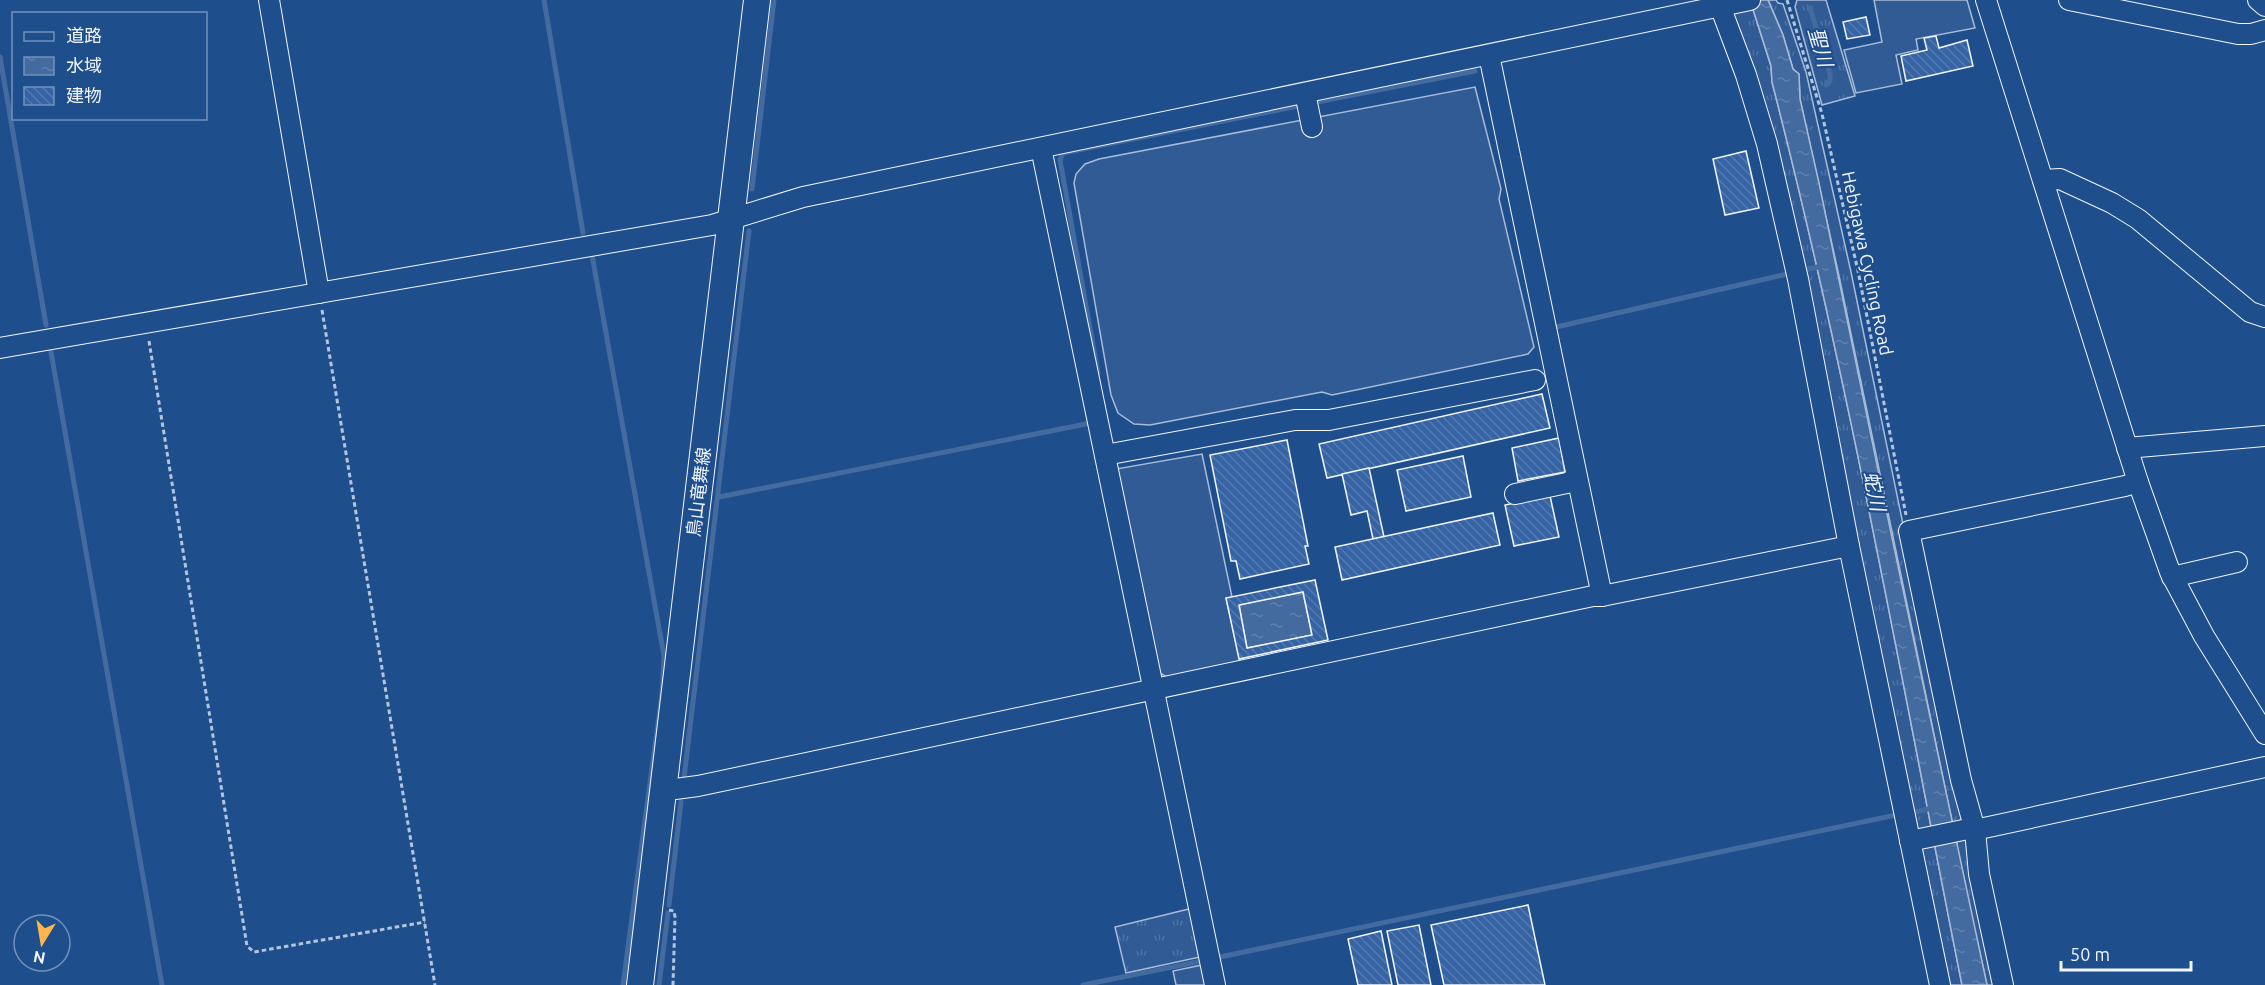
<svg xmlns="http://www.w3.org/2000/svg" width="2265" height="985" viewBox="0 0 2265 985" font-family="Ubuntu,'Noto Sans JP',sans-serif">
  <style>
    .grass { fill: url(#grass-tufts); stroke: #a8bbd7; stroke-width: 1.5 }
    .built { fill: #305b95; stroke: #a8bbd7; stroke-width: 1.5 }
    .water { fill: url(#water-ripples); stroke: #a8bbd7; stroke-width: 1.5 }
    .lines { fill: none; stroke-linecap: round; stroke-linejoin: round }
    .stream { stroke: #446ba0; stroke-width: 5 }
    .building { fill: url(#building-back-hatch); stroke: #f2f6ff; stroke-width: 1.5; fill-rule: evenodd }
    .minor-casing { stroke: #f2f6ff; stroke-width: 22 }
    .major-casing { stroke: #f2f6ff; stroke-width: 28 }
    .path { stroke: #b3c4dc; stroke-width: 3; stroke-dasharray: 4.5 3; stroke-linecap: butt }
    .minor { stroke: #1f4e8c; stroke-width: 20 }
    .major { stroke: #1f4e8c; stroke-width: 26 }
    .labels { text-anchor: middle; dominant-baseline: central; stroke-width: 4.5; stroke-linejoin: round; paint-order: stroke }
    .street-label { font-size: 18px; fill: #f2f6ff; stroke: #1f4e8c }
    .water-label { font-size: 20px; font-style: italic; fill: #f2f6ff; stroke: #1f4e8c }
  </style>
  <defs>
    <pattern id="grass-tufts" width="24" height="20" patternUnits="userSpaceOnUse" patternTransform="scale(1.5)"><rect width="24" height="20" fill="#305b95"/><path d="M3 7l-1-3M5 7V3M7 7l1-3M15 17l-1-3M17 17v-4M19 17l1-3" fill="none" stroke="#4e73a5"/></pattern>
    <pattern id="water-ripples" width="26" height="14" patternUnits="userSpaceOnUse" patternTransform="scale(1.5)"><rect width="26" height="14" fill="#446ba0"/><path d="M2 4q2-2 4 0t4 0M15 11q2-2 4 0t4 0" fill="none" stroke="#5f81ae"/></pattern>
    <pattern id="building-back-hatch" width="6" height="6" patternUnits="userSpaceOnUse" patternTransform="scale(1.5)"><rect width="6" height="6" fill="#3563a3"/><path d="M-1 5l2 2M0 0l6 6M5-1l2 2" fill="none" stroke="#537ab1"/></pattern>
  </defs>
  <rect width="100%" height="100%" fill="#1f4e8c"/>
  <g class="grass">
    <path d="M 1750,0 L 1771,66 L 1772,82 C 1849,380 1902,683 1962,985 L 1950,985 L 1918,830 L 1731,14 Z"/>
    <path d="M 1768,0 L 1776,0 L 1778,3 L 1783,4 L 1806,72 L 1851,272 L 1998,985 L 1987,985 L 1971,913 L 1839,276 L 1800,99 L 1799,74 L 1793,69 L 1783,35 Z"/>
    <path d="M 1797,0 L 1826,0 L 1855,96 L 1822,105 L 1795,7 Z"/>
    <path d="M 1193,908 L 1200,957 L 1126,973 L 1115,927 Z"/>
  </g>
  <g class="built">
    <path d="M 1874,0 L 1967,0 L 1975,28 L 1916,39 L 1918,50 L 1896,55 L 1902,84 L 1856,93 L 1844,50 L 1882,42 Z"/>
    <path d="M 1475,87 L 1501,189 L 1499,199 L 1534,347 L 1528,354 L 1332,395 L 1322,392 L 1150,425 L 1134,424 L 1118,413 L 1111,395 L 1074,183 L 1076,174 L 1085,164 L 1099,159 Z"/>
    <path d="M 1202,454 L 1232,597 L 1226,598 L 1241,663 L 1168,678 L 1160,673 L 1116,469 Z"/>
    <path d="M 1202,965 L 1206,985 L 1176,985 L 1173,971 Z"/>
  </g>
  <g class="water">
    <path d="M 1750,0 L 1768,0 L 1783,35 L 1793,69 L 1799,74 L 1800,99 L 1819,183 L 1891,533 L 1987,985 L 1962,985 C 1902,683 1849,380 1772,82 L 1771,66 Z"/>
    <path d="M 1303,592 L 1312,635 L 1247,648 L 1239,605 Z"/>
  </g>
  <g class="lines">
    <g class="stream">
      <path d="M 544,0 L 583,233"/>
      <path d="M 1810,8 L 1830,74 L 1830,81 L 1826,85"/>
      <path d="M 0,57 L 46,325"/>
      <path d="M 1312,103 L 1475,71"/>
      <path d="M 752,189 L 774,0"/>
      <path d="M 592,255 L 664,656 L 662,693 L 623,985"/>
      <path d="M 1552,328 L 1822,266"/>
      <path d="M 51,352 L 162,985"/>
      <path d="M 1098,373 L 1060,160 L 1063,153 L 1303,105"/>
      <path d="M 719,497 L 1091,423"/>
      <path d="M 684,778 L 749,231"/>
      <path d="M 1916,812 L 1932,808"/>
      <path d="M 669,905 L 681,802"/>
      <path d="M 1220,957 L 1896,815"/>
      <path d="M 659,985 L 668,913"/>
      <path d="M 1083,985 L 1202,961"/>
    </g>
  </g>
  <g class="building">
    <path d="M 1866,17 L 1870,35 L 1847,39 L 1843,22 Z"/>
    <path d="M 1936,36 L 1939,48 L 1967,40 L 1973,66 L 1906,81 L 1901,56 L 1927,50 L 1924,38 Z"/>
    <path d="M 1746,151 L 1759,208 L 1725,215 L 1713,159 Z"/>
    <path d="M 1542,394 L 1550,428 L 1327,478 L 1319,444 Z"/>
    <path d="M 1559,438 L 1565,472 L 1518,481 L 1512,448 Z"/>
    <path d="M 1287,440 L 1308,546 L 1305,546 L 1309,564 L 1240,579 L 1236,561 L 1231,561 L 1210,455 Z"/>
    <path d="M 1463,456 L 1471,497 L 1406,511 L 1397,470 Z"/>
    <path d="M 1369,468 L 1384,537 L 1373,539 L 1367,511 L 1351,515 L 1342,474 Z"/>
    <path d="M 1550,496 L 1559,537 L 1514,546 L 1505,505 Z"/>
    <path d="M 1493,513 L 1500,545 L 1342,580 L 1335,547 Z"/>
    <path d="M 1315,580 L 1328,640 L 1239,659 L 1226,598 ZM 1303,592 L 1312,635 L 1247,648 L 1239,605 Z"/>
    <path d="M 1528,905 L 1545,985 L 1444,985 L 1431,925 Z"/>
    <path d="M 1419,925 L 1431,985 L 1398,985 L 1387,931 Z"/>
    <path d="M 1381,931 L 1392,985 L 1358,985 L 1348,939 Z"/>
  </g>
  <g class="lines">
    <g class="minor-casing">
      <g id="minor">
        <path d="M 269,0 L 319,293"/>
        <path d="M 1986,0 L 2138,482 L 2170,572 L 2204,636 L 2265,734"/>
        <path d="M 2069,0 L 2238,34 L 2251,34 L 2265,30"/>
        <path d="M 2258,0 L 2265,6"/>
        <path d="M 1720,6 L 1746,75 L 1767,144 L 1798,279 L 1849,546 L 1940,985"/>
        <path d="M 1489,55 L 1602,596"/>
        <path d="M 1305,93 L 1312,127"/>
        <path d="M 1041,148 L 1215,985"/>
        <path d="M 2043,180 L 2060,179 L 2112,203 L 2138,219 L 2250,312 L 2265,317"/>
        <path d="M 0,348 L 712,225 L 803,197 L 1750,0"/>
        <path d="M 2127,448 L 2265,436"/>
        <path d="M 1105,455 L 1295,420 L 1329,420 L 1535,380"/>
        <path d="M 1515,494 L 1567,483 L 1577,478"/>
        <path d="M 2172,577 L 2237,562"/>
        <path d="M 663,788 L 675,789 L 698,786 L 1593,596 L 1602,596 L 1849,546"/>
        <path d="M 1910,841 L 1968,829 L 1984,828 L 2265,767"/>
        <path d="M 2003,985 L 1979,874 L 1975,830 L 1961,780 L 1909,531 L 2125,486 L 2138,482"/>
      </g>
    </g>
    <g class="major-casing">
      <path id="major" d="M 640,985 L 757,0"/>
    </g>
    <g class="path">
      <path d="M 1787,0 L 1822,114 L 1858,271 L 1906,515"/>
      <path d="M 322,310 L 435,985"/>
      <path d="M 149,341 L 247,946 L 254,952 L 425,922"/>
      <path d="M 669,910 L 674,911 L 675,917 L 673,985"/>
    </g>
    <use href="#minor" class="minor"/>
    <use href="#major" class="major"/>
  </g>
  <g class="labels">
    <g class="street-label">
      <text transform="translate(1868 263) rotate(78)">Hebigawa Cycling Road</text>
      <text transform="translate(698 492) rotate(-83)">鳥山竜舞線</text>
    </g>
    <g class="water-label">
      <text transform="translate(1821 47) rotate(74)">聖川</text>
      <text transform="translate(1875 491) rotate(79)">蛇川</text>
    </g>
  </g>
  <rect x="12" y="12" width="195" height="108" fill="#1f4e8c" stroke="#7391ba" stroke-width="1.5"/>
  <rect x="24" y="32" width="30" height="9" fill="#1f4e8c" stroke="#7391ba" stroke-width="1.5"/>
  <text x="66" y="42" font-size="18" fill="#f2f6ff">道路</text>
  <rect x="24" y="57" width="30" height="18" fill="url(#water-ripples)" stroke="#7391ba" stroke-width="1.5"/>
  <text x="66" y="72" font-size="18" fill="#f2f6ff">水域</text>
  <rect x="24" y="87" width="30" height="18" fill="url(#building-back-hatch)" stroke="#7391ba" stroke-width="1.5"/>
  <text x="66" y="102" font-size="18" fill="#f2f6ff">建物</text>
  <g transform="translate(42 943) rotate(191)"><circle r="28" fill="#1f4e8c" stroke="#7391ba" stroke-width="1.5"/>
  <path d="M0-4.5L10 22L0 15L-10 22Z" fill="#ffb74d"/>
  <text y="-9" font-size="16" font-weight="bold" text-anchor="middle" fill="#f2f6ff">N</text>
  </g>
  <path d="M2061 961v9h130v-9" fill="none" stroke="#f2f6ff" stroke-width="3"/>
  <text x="2070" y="961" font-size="18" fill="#f2f6ff" stroke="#1f4e8c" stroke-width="4.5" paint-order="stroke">50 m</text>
</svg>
